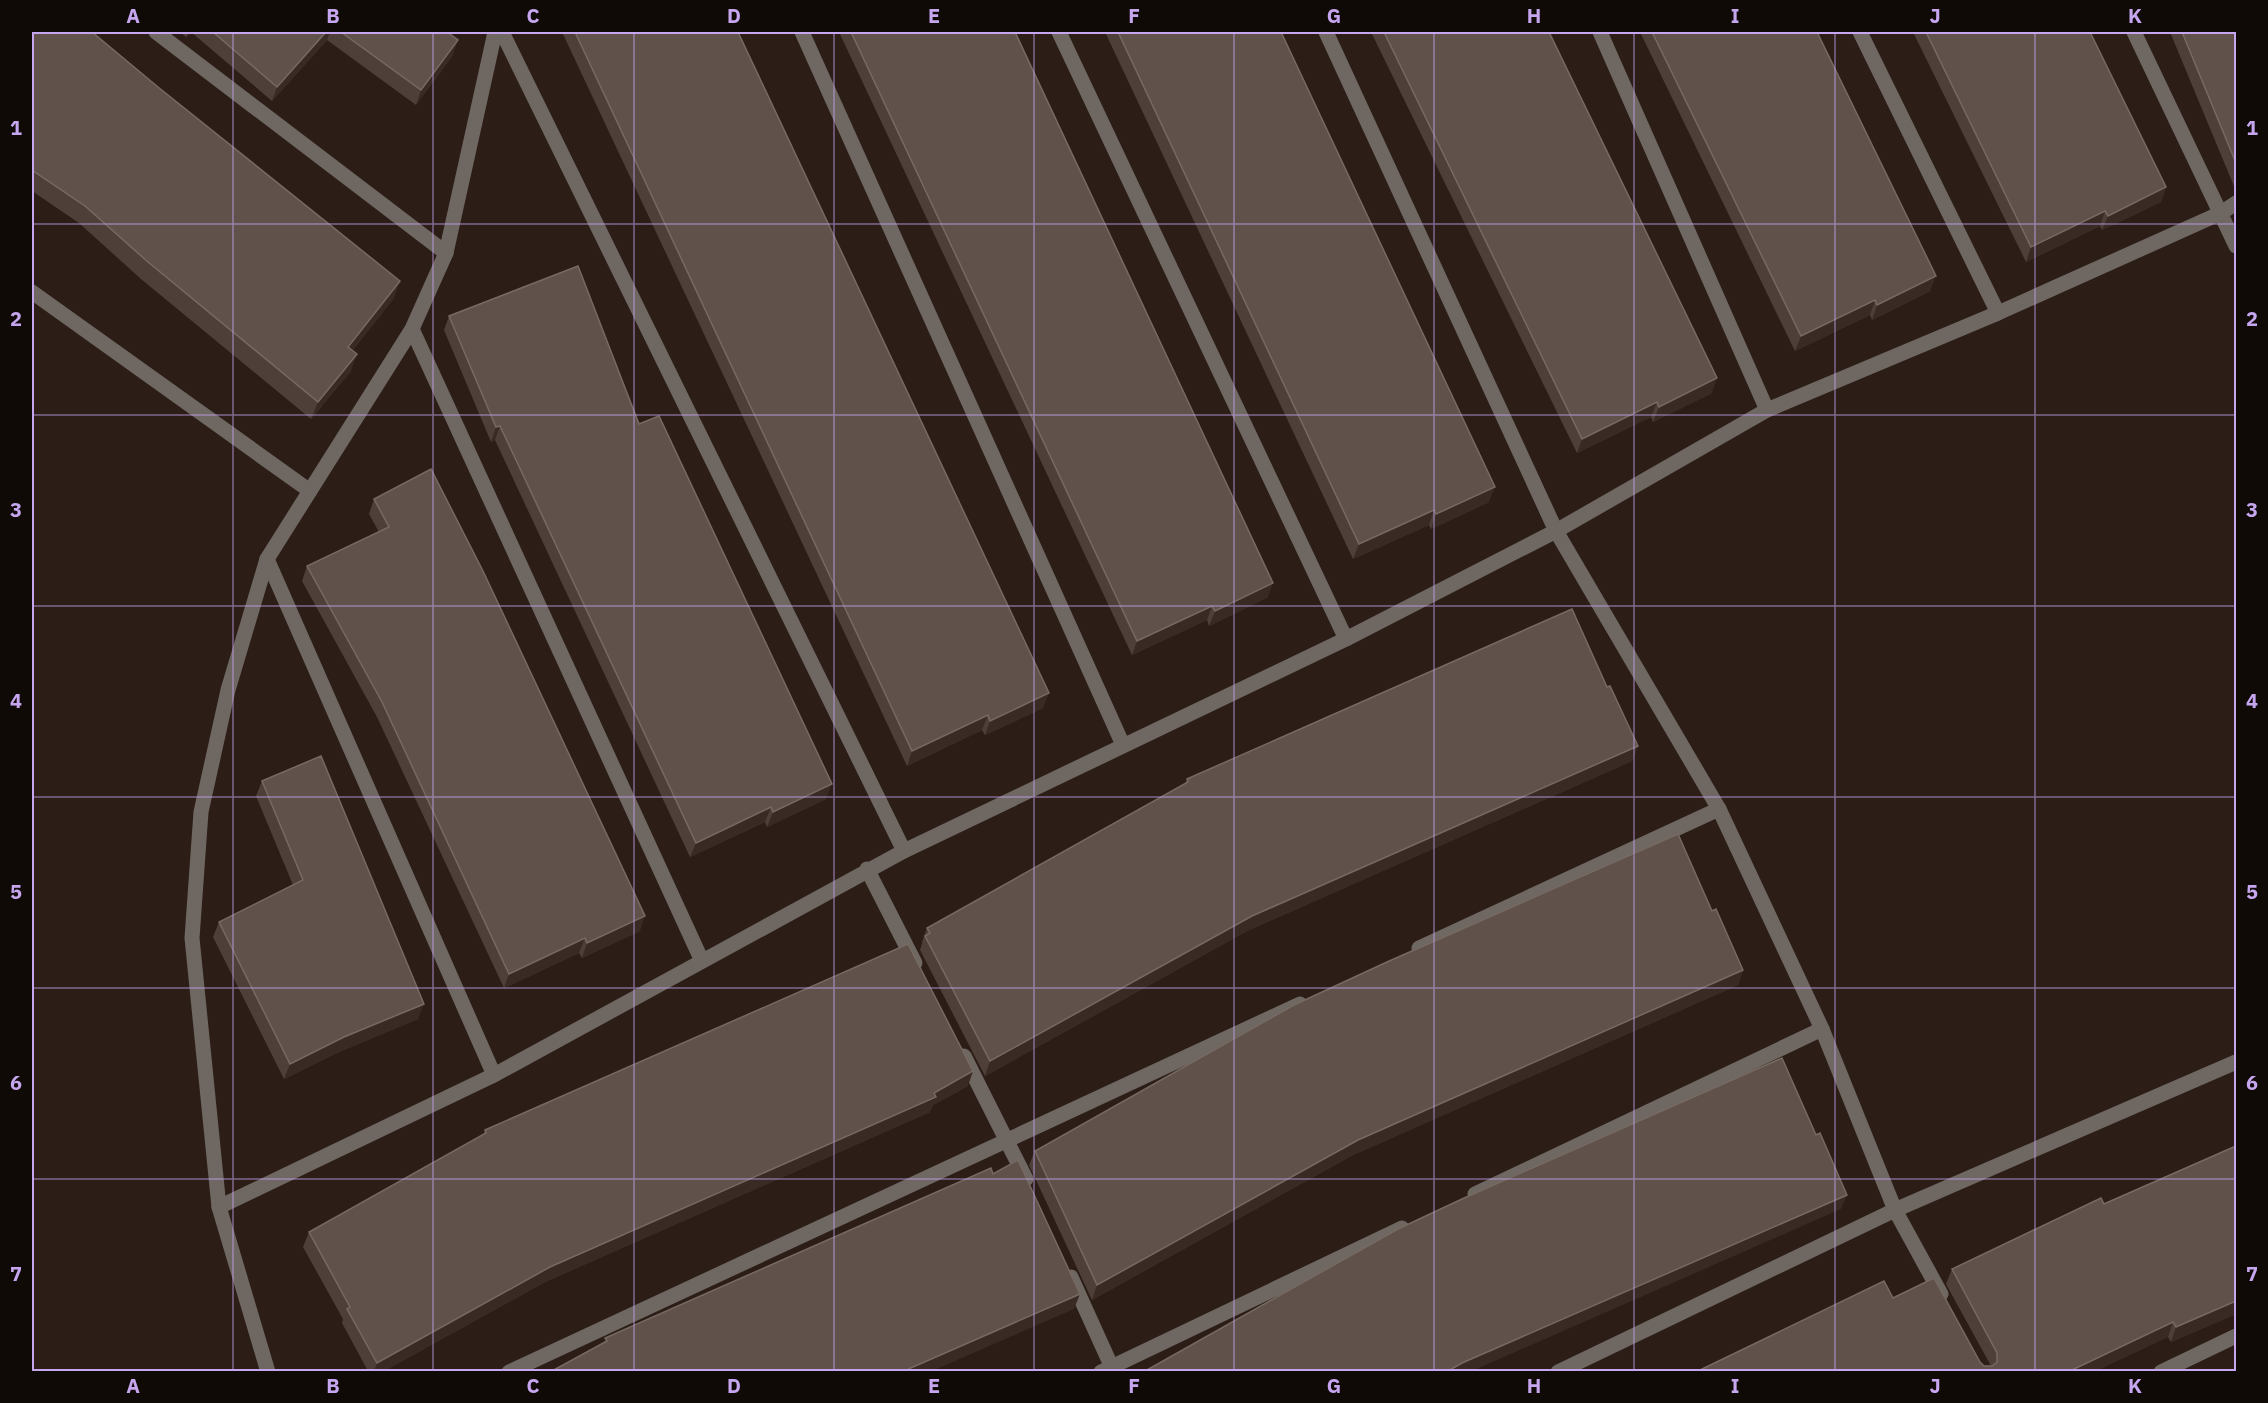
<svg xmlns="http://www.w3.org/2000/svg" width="2268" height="1403" viewBox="0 0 2268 1403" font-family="'IBM Plex Sans',sans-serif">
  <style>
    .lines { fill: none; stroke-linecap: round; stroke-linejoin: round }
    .street { stroke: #6e6762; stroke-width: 15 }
    .wall { fill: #4e4038 }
    .shaded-wall { fill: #392b23 }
    .building { fill: #60524b; stroke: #776a63; stroke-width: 1.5 }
    .grid { fill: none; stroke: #c7a6f0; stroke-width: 1.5; stroke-opacity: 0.55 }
    .neatline { fill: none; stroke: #c7a6f0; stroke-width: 2 }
    .grid-label { font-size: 20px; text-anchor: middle; font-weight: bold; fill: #c7a6f0 }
  </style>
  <rect width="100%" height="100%" fill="#2c1e17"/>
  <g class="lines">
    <g class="street">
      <path d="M 156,32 L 446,253"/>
      <path d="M 502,32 L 904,851"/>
      <path d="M 802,32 L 1123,745"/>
      <path d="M 1059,32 L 1346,639"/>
      <path d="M 1326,32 L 1556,531 L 1719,809 L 1822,1029 L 1895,1210 L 1558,1372"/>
      <path d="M 1600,32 L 1767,410"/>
      <path d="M 1860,32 L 1998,313"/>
      <path d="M 2134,32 L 2236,246"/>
      <path d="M 32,292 L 310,491"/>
      <path d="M 412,329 L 702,961"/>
      <path d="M 267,559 L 494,1075"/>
      <path d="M 867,869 L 915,963"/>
      <path d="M 1419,948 L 1719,809"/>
      <path d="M 964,1056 L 1026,1179"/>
      <path d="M 1475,1194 L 1822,1029"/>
      <path d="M 219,1207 L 494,1075 L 904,851 L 1346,639 L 1556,531 L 1767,410 L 1998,313 L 2221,213 L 2236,203"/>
      <path d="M 1071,1277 L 1114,1372"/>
      <path d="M 1941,1294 L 1895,1210 L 2236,1062"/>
      <path d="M 268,1372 L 219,1207 L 192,938 L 201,812 L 228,690 L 267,559 L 412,329 L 446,253 L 495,32"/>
      <path d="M 509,1372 L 1300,1004"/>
      <path d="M 1101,1372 L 1402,1228"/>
      <path d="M 2161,1372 L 2236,1336"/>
    </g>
  </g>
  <g class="wall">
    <path d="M 32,32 L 394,298 L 353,350 L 351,371 L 311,419 L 141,279 L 79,223 L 32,191 Z"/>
    <path d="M 180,32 L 447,32 L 453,55 L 416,105 L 327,40 L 272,101 L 191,32 L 186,37 Z"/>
    <path d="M 562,32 L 738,32 L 1043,708 L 985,735 L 982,730 L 907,766 Z"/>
    <path d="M 839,32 L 1015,32 L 1268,597 L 1209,626 L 1207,620 L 1132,655 Z"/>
    <path d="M 1105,32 L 1281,32 L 1489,502 L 1431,529 L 1429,525 L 1353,559 Z"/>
    <path d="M 1371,32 L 1549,32 L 1712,393 L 1653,422 L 1651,417 L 1577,453 Z"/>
    <path d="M 1640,32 L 1817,32 L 1930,291 L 1872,320 L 1870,315 L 1795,351 Z"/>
    <path d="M 1913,32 L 2090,32 L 2166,187 L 2161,202 L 2102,230 L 2100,226 L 2026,262 Z"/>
    <path d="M 2170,32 L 2236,32 L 2236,191 Z"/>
    <path d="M 449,316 L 639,424 L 826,799 L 767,827 L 765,822 L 690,857 L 495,440 L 491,442 L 444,330 Z"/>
    <path d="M 374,499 L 640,931 L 582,958 L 579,953 L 504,988 L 377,717 L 302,581 L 307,566 L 379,532 L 369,514 Z"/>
    <path d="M 1607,687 L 1638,746 L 1632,761 L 1247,931 L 985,1076 L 920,950 L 922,944 L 922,942 L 927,928 L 1185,784 L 1187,779 Z"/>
    <path d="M 262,781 L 418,1019 L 339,1052 L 284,1079 L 213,937 L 219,922 L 293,885 L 256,796 Z"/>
    <path d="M 1712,911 L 1743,970 L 1738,985 L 1353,1155 L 1092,1300 L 1029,1165 L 1035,1151 Z"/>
    <path d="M 968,1086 L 933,1105 L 930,1112 L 545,1282 L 384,1371 L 368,1371 L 342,1323 L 343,1319 L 303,1247 L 309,1232 L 483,1135 L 485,1130 Z"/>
    <path d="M 2236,1146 L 2236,1314 L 2171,1342 L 2168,1337 L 2095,1371 L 1698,1371 L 1893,1298 L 1984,1366 L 1991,1366 L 1946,1284 L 1952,1269 Z"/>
  </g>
  <g class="shaded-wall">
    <path d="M 326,32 L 330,32 L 327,40 L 272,101 L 277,87 Z"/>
    <path d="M 458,40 L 453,55 L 416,105 L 421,90 Z"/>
    <path d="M 2166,187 L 2161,202 L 2102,230 L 2108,216 Z"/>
    <path d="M 2105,211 L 2100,226 L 2026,262 L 2031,247 Z"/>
    <path d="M 1936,276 L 1930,291 L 1872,320 L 1877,305 Z"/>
    <path d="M 400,281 L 394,298 L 342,364 L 348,347 Z"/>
    <path d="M 1875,300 L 1870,315 L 1795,351 L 1801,336 Z"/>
    <path d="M 357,354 L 351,371 L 311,419 L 318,402 Z"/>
    <path d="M 1717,378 L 1712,393 L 1653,422 L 1659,407 Z"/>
    <path d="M 1657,402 L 1651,417 L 1577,453 L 1582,439 Z"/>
    <path d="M 500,426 L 495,440 L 491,442 L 496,427 Z"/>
    <path d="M 1495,487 L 1489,502 L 1431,529 L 1436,514 Z"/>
    <path d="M 1434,510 L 1429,525 L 1353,559 L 1359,544 Z"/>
    <path d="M 1273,583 L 1268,597 L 1209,626 L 1215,611 Z"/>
    <path d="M 1212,606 L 1207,620 L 1132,655 L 1137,641 Z"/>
    <path d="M 1049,693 L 1043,708 L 985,735 L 990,721 Z"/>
    <path d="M 988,715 L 982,730 L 907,766 L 912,751 Z"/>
    <path d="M 1638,746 L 1632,761 L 1247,931 L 985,1076 L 990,1061 L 1252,916 Z"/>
    <path d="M 832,784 L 826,799 L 767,827 L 773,812 Z"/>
    <path d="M 771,807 L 765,822 L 690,857 L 696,843 Z"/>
    <path d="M 645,916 L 640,931 L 582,958 L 587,943 Z"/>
    <path d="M 585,938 L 579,953 L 504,988 L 509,974 Z"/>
    <path d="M 1743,970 L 1738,985 L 1353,1155 L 1092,1300 L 1097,1285 L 1358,1140 Z"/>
    <path d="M 424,1004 L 418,1019 L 339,1052 L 284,1079 L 290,1064 L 344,1037 Z"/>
    <path d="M 973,1071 L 968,1086 L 933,1105 L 930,1112 L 545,1282 L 384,1371 L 374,1371 L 377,1363 L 550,1267 L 934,1093 Z"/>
    <path d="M 1847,1195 L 1841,1209 L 1472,1371 L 1448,1371 L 1462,1363 Z"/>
    <path d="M 1080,1294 L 1074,1309 L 932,1371 L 904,1371 Z"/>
    <path d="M 2236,1301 L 2236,1314 L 2171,1342 L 2176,1327 Z"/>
    <path d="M 2173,1322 L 2168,1337 L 2095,1371 L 2070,1371 Z"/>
  </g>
  <g class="building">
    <path d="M 32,32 L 92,32 L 158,87 L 400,281 L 348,347 L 357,354 L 318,402 L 148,262 L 85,206 L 32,170 Z"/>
    <path d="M 213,32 L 326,32 L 277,87 Z"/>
    <path d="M 341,32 L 447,32 L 458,40 L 421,90 Z"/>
    <path d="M 575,32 L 738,32 L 1049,693 L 990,721 L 988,715 L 912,751 Z"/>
    <path d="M 851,32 L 1015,32 L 1273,583 L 1215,611 L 1212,606 L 1137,641 Z"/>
    <path d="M 1118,32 L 1281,32 L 1495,487 L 1436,514 L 1434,510 L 1359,544 Z"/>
    <path d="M 1384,32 L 1549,32 L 1717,378 L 1659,407 L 1657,402 L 1582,439 Z"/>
    <path d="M 1652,32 L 1817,32 L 1936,276 L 1877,305 L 1875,300 L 1801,336 Z"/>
    <path d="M 1926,32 L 2090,32 L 2166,187 L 2108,216 L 2105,211 L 2031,247 Z"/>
    <path d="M 2182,32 L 2236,32 L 2236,163 Z"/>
    <path d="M 578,266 L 639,424 L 659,416 L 832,784 L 773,812 L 771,807 L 696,843 L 500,426 L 496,427 L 449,316 Z"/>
    <path d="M 431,469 L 483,571 L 645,916 L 587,943 L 585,938 L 509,974 L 382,702 L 307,566 L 389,527 L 374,499 Z"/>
    <path d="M 1572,609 L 1607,687 L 1610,686 L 1638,746 L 1252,916 L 990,1061 L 925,936 L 930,933 L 927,928 L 1188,782 L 1187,779 Z"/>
    <path d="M 321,756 L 424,1004 L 344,1037 L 290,1064 L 219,922 L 303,880 L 262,781 Z"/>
    <path d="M 1678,834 L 1712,911 L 1716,909 L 1743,970 L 1358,1140 L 1097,1285 L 1035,1151 L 1294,1005 L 1387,962 Z"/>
    <path d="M 908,944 L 973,1071 L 934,1093 L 936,1097 L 550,1267 L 377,1363 L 347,1309 L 350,1307 L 309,1232 L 486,1133 L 485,1130 Z"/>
    <path d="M 1782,1058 L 1816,1135 L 1820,1133 L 1847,1195 L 1462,1363 L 1448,1371 L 1145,1371 L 1398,1229 L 1462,1199 Z"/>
    <path d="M 2236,1146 L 2236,1301 L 2176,1327 L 2173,1322 L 2070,1371 L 1698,1371 L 1884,1281 L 1893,1298 L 1934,1278 L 1980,1362 L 1984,1366 L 1992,1366 L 1997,1362 L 1997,1353 L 1952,1269 L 2101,1198 L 2104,1204 Z"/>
    <path d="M 1018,1160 L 1080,1294 L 904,1371 L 552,1371 L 607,1341 L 605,1338 L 991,1168 L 993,1174 Z"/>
  </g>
  <path class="grid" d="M 233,32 L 233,1372M 433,32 L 433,1372M 634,32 L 634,1372M 834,32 L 834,1372M 1034,32 L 1034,1372M 1234,32 L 1234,1372M 1434,32 L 1434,1372M 1634,32 L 1634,1372M 1835,32 L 1835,1372M 2035,32 L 2035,1372M 32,224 L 2236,224M 32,415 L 2236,415M 32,606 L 2236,606M 32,797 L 2236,797M 32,988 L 2236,988M 32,1179 L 2236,1179"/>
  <rect width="2268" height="1403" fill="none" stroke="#100a07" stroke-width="66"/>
  <rect x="33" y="33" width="2202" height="1337" class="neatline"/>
  <g class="grid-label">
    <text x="133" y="23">A</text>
    <text x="333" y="23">B</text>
    <text x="533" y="23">C</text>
    <text x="734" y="23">D</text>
    <text x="934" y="23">E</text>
    <text x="1134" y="23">F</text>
    <text x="1334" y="23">G</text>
    <text x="1534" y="23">H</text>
    <text x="1735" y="23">I</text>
    <text x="1935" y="23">J</text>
    <text x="2135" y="23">K</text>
    <text x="16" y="135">1</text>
    <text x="2252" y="135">1</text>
    <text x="16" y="326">2</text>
    <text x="2252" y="326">2</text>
    <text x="16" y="517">3</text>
    <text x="2252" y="517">3</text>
    <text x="16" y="708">4</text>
    <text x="2252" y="708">4</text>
    <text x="16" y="899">5</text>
    <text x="2252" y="899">5</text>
    <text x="16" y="1090">6</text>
    <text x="2252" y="1090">6</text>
    <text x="16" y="1281">7</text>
    <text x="2252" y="1281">7</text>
    <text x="133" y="1393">A</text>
    <text x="333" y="1393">B</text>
    <text x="533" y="1393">C</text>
    <text x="734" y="1393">D</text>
    <text x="934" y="1393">E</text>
    <text x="1134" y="1393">F</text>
    <text x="1334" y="1393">G</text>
    <text x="1534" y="1393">H</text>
    <text x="1735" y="1393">I</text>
    <text x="1935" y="1393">J</text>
    <text x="2135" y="1393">K</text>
  </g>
</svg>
